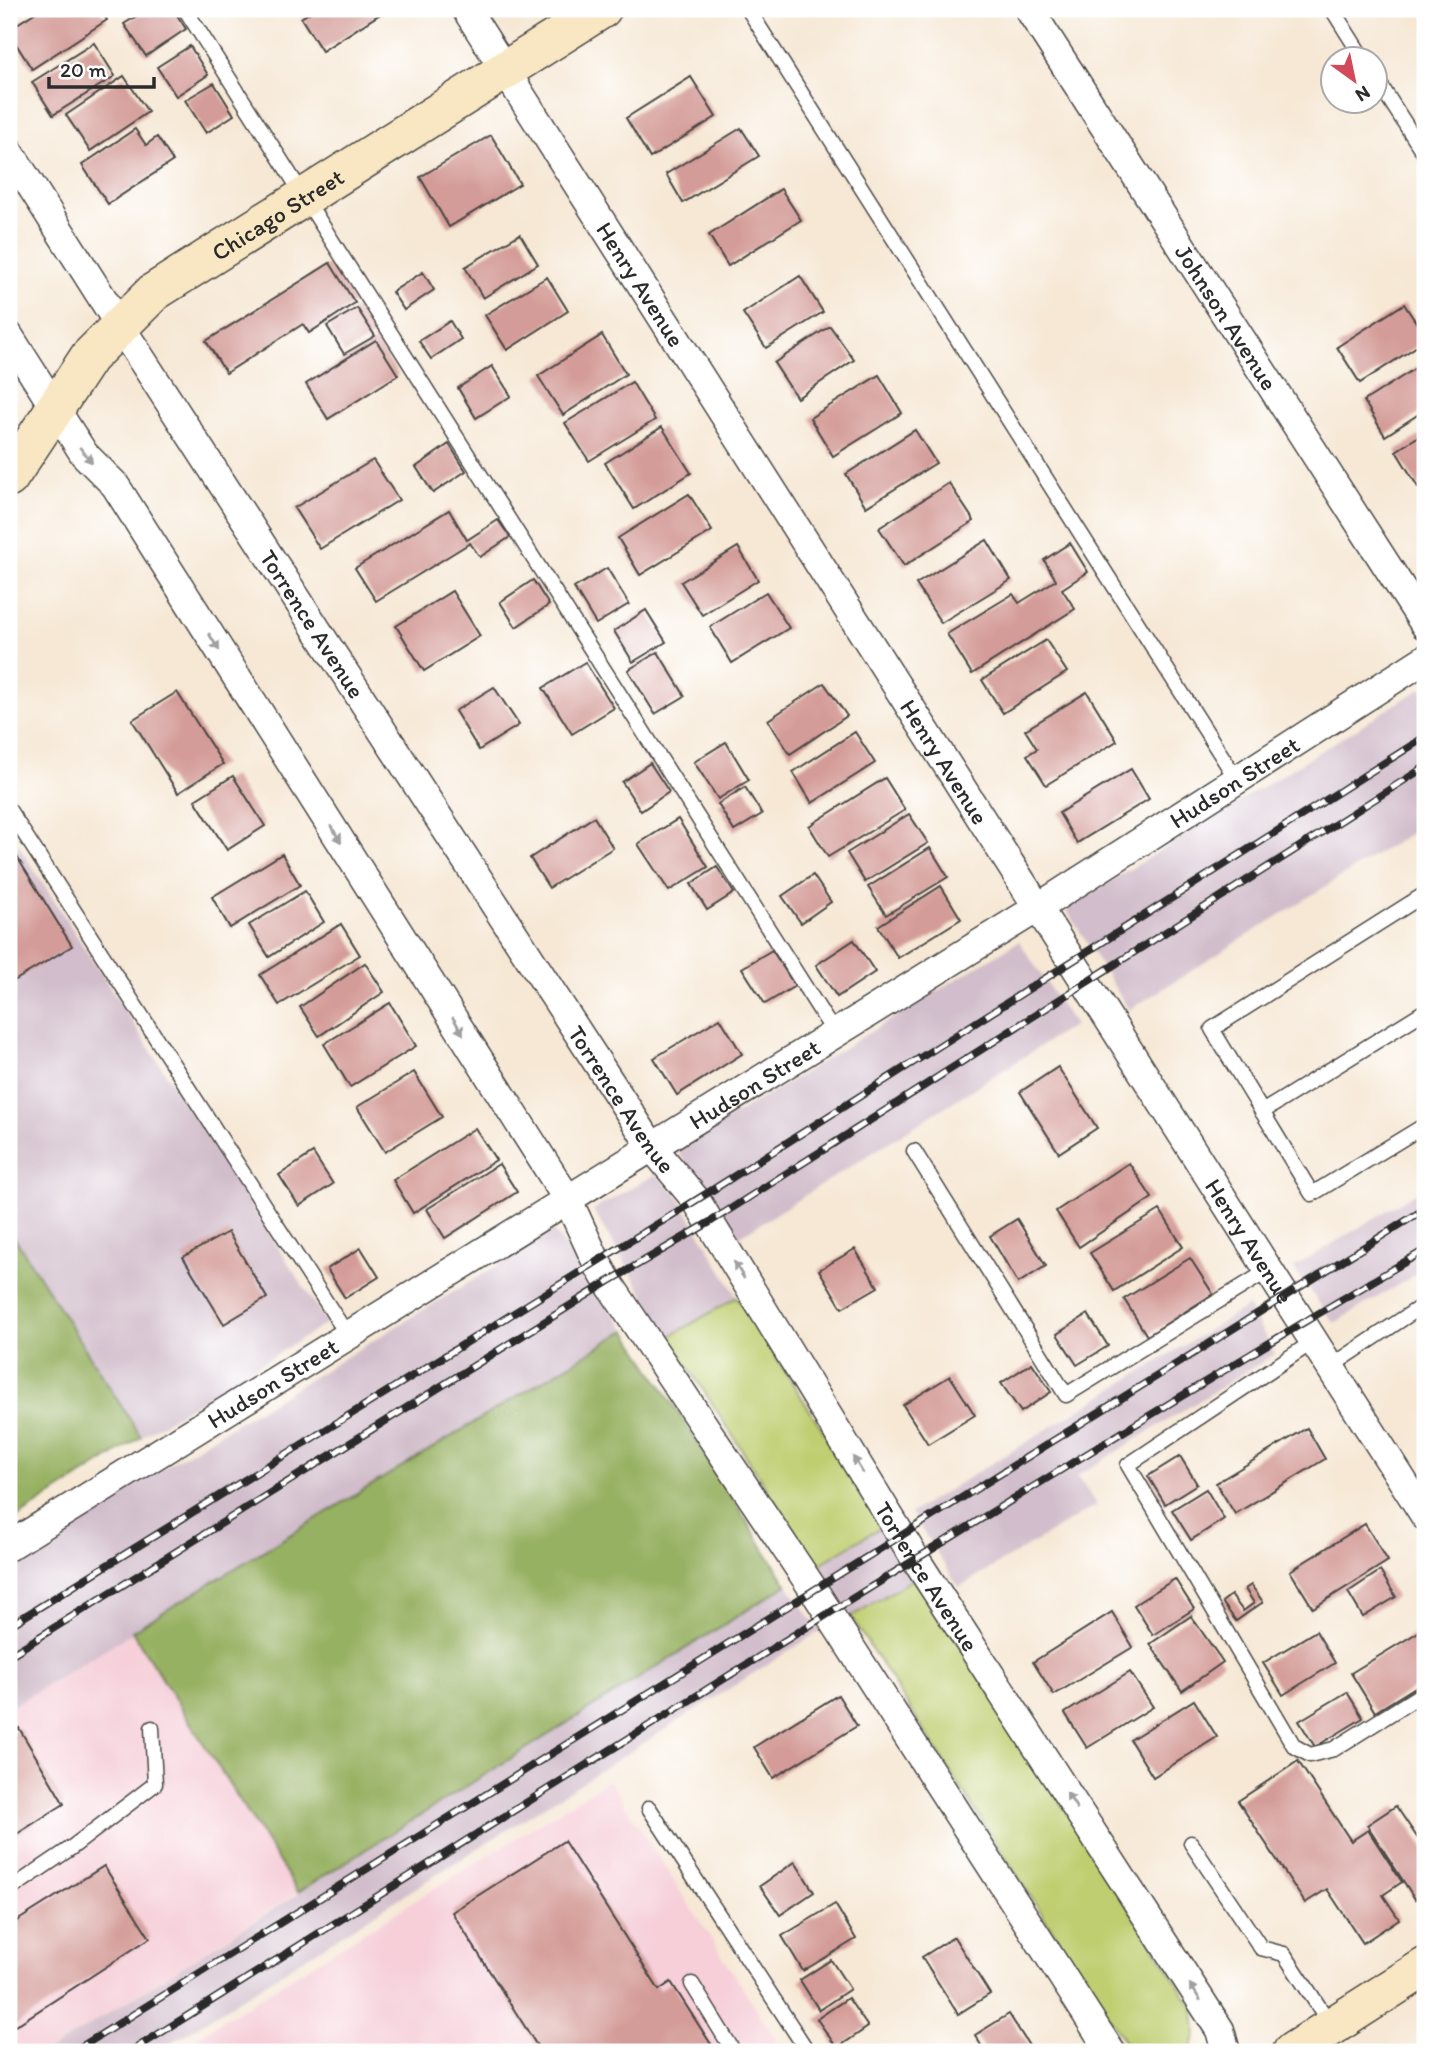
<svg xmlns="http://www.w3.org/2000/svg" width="1434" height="2061" viewBox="0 0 1434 2061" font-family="Itim,sans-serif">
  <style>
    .built { fill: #f6cfd9 }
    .industrial { fill: #d1bdcb }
    .green { fill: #bfce70; stroke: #757c4e; stroke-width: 2 }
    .forest { fill: #97b162; stroke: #616e46; stroke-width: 2 }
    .building { fill: #d49c98 }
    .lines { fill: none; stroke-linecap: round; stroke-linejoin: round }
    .service-casing { stroke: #494744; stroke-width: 17 }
    .minor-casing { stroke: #494744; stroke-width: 31 }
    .secondary-casing { stroke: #494744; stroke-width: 41 }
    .service { stroke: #fff; stroke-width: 14 }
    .minor { stroke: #fff; stroke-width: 28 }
    .secondary { stroke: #f9e7c3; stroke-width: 38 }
    .rail-casing { stroke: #2b2b2b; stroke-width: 8 }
    .rail { stroke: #fff; stroke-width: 5; stroke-dasharray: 16; stroke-linecap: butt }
    .oneway { fill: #a0a0a0 }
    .labels { text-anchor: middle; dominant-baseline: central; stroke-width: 5; stroke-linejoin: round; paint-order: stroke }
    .street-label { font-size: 24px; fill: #2b2b2b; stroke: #fff }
  </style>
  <rect width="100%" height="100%" fill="#fff"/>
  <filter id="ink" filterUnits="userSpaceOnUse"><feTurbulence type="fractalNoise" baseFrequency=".0143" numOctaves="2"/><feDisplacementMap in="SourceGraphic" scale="14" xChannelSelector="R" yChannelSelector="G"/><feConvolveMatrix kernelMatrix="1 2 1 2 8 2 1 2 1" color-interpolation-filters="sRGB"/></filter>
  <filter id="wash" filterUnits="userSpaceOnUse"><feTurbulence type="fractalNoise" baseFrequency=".00686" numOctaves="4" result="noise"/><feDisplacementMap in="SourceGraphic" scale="28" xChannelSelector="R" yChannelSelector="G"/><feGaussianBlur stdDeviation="1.57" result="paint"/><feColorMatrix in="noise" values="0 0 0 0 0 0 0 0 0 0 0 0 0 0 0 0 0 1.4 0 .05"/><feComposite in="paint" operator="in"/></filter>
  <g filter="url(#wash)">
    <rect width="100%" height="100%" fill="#f6e8d5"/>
    <g class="built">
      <path d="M 132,1631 L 298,1892 L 47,2052 L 9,2052 L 9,1708 Z"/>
      <path d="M 609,1780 L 784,2052 L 172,2052 Z"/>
    </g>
    <g class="industrial">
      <path d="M 1422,688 L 1425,692 L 1425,824 L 1129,1010 L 1066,909 Z"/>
      <path d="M 9,831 L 327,1323 L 141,1437 L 9,1229 Z"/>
      <path d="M 1019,941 L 1074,1025 L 736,1239 L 677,1150 Z"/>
      <path d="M 656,1174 L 678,1195 L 737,1297 L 669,1337 L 593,1210 Z"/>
      <path d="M 1425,1187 L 1425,1269 L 1334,1323 L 1293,1268 Z"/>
      <path d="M 554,1231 L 626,1330 L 9,1708 L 9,1561 Z"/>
      <path d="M 1248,1306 L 1275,1354 L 1077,1476 L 1097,1505 L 959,1587 L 911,1513 Z"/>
      <path d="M 884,1525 L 916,1577 L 851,1617 L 817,1566 Z"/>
      <path d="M 787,1585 L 820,1631 L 157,2052 L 47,2052 Z"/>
    </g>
    <g class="green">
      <path d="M 737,1297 L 884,1525 L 817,1566 L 669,1337 Z"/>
      <path d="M 916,1577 L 1194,2009 L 1196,2032 L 1192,2047 L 1184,2052 L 1131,2052 L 851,1617 Z"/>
    </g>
    <g class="forest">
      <path d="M 9,1229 L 141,1437 L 9,1523 Z"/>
      <path d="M 626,1330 L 787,1585 L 298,1892 L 132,1631 Z"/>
    </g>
    <g id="blocks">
      <g class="building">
        <path d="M 41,9 L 100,9 L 107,20 L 32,69 L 9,33 L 9,29 Z"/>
        <path d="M 148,9 L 173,9 L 186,29 L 146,56 L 124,24 Z"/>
        <path d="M 315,9 L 388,9 L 322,51 L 301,18 Z"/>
        <path d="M 94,43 L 115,76 L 53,115 L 32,82 Z"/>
        <path d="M 190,46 L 208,75 L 176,96 L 157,67 Z"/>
        <path d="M 124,76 L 148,112 L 90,151 L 66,115 Z"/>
        <path d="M 691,77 L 716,117 L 650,158 L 626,118 Z"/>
        <path d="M 214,83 L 234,115 L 206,133 L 185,100 Z"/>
        <path d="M 741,128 L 759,156 L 683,203 L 666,174 Z"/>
        <path d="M 135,129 L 146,145 L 157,137 L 173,161 L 108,204 L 82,165 Z"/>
        <path d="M 491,135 L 520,184 L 449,227 L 420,177 Z"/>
        <path d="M 781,189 L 801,220 L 728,266 L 709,235 Z"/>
        <path d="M 520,234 L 538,264 L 483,298 L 465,267 Z"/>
        <path d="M 330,263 L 355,303 L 309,333 L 303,324 L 226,373 L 206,341 Z"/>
        <path d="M 423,272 L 434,290 L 404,310 L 392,292 Z"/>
        <path d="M 800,276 L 823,312 L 766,348 L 743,313 Z"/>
        <path d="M 547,277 L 568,311 L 507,350 L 485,315 Z"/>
        <path d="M 1404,304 L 1425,336 L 1425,341 L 1360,383 L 1337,347 Z"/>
        <path d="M 357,308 L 375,336 L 344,354 L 327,326 Z"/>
        <path d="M 450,321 L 461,339 L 431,359 L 419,341 Z"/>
        <path d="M 830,326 L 854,360 L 797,398 L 774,363 Z"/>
        <path d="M 602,335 L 626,374 L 563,415 L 538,376 Z"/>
        <path d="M 376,340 L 398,375 L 328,419 L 306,384 Z"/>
        <path d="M 1425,362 L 1425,410 L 1385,436 L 1364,401 Z"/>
        <path d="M 492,366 L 511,396 L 476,418 L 458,388 Z"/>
        <path d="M 879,375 L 902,413 L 833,456 L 810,418 Z"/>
        <path d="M 632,382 L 655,420 L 589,461 L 565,423 Z"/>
        <path d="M 662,427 L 691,473 L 634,509 L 605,463 Z"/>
        <path d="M 915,430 L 936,463 L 866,507 L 846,474 Z"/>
        <path d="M 1425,432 L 1425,482 L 1418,487 L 1396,451 Z"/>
        <path d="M 449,444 L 466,471 L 433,493 L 416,467 Z"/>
        <path d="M 373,460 L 399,500 L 320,549 L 294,508 Z"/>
        <path d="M 949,483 L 974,521 L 904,566 L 879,528 Z"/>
        <path d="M 689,494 L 712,531 L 640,575 L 618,538 Z"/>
        <path d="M 449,510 L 467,540 L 498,520 L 510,537 L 480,557 L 470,543 L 376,601 L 355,568 Z"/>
        <path d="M 987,540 L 1011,580 L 941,623 L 916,584 Z"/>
        <path d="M 1070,543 L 1088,572 L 1062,589 L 1075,609 L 972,674 L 947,634 L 1013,594 L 1019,603 L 1056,580 L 1044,560 Z"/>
        <path d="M 738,547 L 758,580 L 702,615 L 681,582 Z"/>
        <path d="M 607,568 L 629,604 L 596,624 L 574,588 Z"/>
        <path d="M 533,580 L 549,605 L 516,627 L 500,602 Z"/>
        <path d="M 452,591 L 480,636 L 424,671 L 396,626 Z"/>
        <path d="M 766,592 L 789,628 L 732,663 L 710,627 Z"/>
        <path d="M 646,610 L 666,642 L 633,662 L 614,631 Z"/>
        <path d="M 1046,640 L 1067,672 L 1003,713 L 982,680 Z"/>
        <path d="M 658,652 L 685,696 L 655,714 L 628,670 Z"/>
        <path d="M 585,662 L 614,708 L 572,734 L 543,688 Z"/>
        <path d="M 824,683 L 847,716 L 790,754 L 768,720 Z"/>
        <path d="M 494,687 L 519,725 L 479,750 L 455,711 Z"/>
        <path d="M 177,692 L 223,764 L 178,793 L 132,720 Z"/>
        <path d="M 1087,692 L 1117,741 L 1046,785 L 1027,755 L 1037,749 L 1025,730 Z"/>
        <path d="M 855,732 L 875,763 L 812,803 L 793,772 Z"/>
        <path d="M 726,742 L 749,780 L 718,799 L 694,762 Z"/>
        <path d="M 650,763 L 669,792 L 641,811 L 622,782 Z"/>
        <path d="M 1131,769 L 1149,799 L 1077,843 L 1059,813 Z"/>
        <path d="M 233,776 L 265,826 L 227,850 L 195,800 Z"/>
        <path d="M 885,778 L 905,810 L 828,857 L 809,826 Z"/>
        <path d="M 745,787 L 762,814 L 734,831 L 718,804 Z"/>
        <path d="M 909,814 L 928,843 L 865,882 L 847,853 Z"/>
        <path d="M 594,817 L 613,848 L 549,888 L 530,858 Z"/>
        <path d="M 678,819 L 708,867 L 669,891 L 638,844 Z"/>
        <path d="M 9,844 L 72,946 L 9,984 Z"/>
        <path d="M 930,848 L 948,877 L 886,915 L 868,887 Z"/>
        <path d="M 282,854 L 300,885 L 230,928 L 212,897 Z"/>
        <path d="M 717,867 L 734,893 L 707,910 L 691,884 Z"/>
        <path d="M 813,875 L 831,902 L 801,923 L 782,896 Z"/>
        <path d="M 941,886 L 961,919 L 898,958 L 878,926 Z"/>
        <path d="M 305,891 L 324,922 L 269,957 L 249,925 Z"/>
        <path d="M 341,924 L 360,955 L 279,1005 L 260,975 Z"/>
        <path d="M 854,940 L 875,972 L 837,997 L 816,965 Z"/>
        <path d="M 772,950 L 795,986 L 765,1004 L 742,968 Z"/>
        <path d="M 365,963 L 384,992 L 319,1036 L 300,1007 Z"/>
        <path d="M 390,1003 L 416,1046 L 350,1087 L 324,1044 Z"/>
        <path d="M 720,1018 L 742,1054 L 677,1095 L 654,1058 Z"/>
        <path d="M 1058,1067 L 1097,1128 L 1059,1153 L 1020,1092 Z"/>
        <path d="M 414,1072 L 442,1117 L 385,1152 L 357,1107 Z"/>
        <path d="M 475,1128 L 496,1160 L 413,1213 L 393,1180 Z"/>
        <path d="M 313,1153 L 333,1184 L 299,1206 L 279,1175 Z"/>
        <path d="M 1129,1163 L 1152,1198 L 1079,1247 L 1056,1211 Z"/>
        <path d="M 499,1164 L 517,1192 L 445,1238 L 427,1209 Z"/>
        <path d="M 1160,1210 L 1183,1247 L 1114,1291 L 1090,1253 Z"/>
        <path d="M 1017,1219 L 1046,1266 L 1018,1283 L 990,1236 Z"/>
        <path d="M 228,1232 L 267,1298 L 224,1324 L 183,1257 Z"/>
        <path d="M 361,1248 L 379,1277 L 345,1298 L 327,1269 Z"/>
        <path d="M 855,1249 L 878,1287 L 842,1308 L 819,1270 Z"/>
        <path d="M 1190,1258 L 1213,1294 L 1147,1336 L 1124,1299 Z"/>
        <path d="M 1088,1314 L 1108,1346 L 1077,1365 L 1057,1334 Z"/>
        <path d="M 1032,1363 L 1051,1392 L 1021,1412 L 1001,1383 Z"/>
        <path d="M 950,1376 L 975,1415 L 928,1444 L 903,1405 Z"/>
        <path d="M 1307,1428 L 1325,1459 L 1235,1514 L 1216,1483 Z"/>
        <path d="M 1180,1456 L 1197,1484 L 1165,1504 L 1148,1476 Z"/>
        <path d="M 1206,1489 L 1224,1519 L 1191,1540 L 1172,1510 Z"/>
        <path d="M 1365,1524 L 1388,1561 L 1313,1608 L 1290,1571 Z"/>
        <path d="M 1380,1571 L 1396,1597 L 1363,1617 L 1348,1592 Z"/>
        <path d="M 1175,1579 L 1194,1609 L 1153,1635 L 1134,1605 Z"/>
        <path d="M 1251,1585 L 1263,1602 L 1236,1621 L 1222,1602 L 1231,1595 L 1243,1611 L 1254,1603 L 1245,1589 Z"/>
        <path d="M 1112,1612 L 1133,1647 L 1054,1695 L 1033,1662 Z"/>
        <path d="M 1191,1616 L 1223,1662 L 1182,1691 L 1150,1644 Z"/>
        <path d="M 1425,1628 L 1425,1681 L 1375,1712 L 1351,1673 Z"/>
        <path d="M 1316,1631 L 1335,1663 L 1283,1695 L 1263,1663 Z"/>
        <path d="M 1130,1672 L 1153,1707 L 1087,1748 L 1065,1713 Z"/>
        <path d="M 1347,1692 L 1363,1718 L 1315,1747 L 1299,1721 Z"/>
        <path d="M 838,1695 L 857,1726 L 773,1778 L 754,1747 Z"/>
        <path d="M 1194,1700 L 1217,1737 L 1153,1777 L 1130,1740 Z"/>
        <path d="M 19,1728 L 64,1804 L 9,1839 L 9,1735 Z"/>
        <path d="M 1298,1761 L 1351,1841 L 1368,1830 L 1402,1882 L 1383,1895 L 1399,1919 L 1363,1943 L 1327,1889 L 1305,1903 L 1238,1801 Z"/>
        <path d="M 1396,1806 L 1425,1849 L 1425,1892 L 1415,1899 L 1367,1825 Z"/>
        <path d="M 564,1841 L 659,1990 L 671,1982 L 716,2052 L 541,2052 L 452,1912 Z"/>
        <path d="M 795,1862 L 814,1892 L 780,1915 L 760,1886 Z"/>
        <path d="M 104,1866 L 150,1938 L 15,2026 L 9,2017 L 9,1926 Z"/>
        <path d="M 835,1904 L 856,1939 L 803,1971 L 782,1936 Z"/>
        <path d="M 954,1937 L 990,1994 L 958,2014 L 922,1957 Z"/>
        <path d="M 831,1960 L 850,1989 L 819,2010 L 800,1980 Z"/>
        <path d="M 848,1998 L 868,2027 L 837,2048 L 817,2019 Z"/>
        <path d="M 1009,2014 L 1033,2052 L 985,2052 L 975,2035 Z"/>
      </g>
    </g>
  </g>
  <g filter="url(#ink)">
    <use href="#blocks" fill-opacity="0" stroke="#494744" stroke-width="2"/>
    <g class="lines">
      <g class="service-casing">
        <g id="service">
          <path d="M 185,9 L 835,1034"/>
          <path d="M 748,9 L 1237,780"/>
          <path d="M 1332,9 L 1364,60"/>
          <path d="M 1374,75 L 1425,155"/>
          <path d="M 9,810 L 348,1336"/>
          <path d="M 1425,894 L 1212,1029 L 1312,1194 L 1425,1125"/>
          <path d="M 1262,1112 L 1425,1011"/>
          <path d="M 914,1151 L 1066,1395 L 1269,1270"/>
          <path d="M 1314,1341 L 1128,1465 L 1294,1746 L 1310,1755 L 1334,1749 L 1425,1692"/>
          <path d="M 1330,1367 L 1425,1304"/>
          <path d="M 649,1808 L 808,2052"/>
          <path d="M 1191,1843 L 1261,1948 L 1284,1954 L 1331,2025"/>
          <path d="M 9,1890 L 71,1848 L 155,1784 L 152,1728"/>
          <path d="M 692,1984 L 734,2052"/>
        </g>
      </g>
      <g class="minor-casing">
        <g id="minor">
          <path id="s1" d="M 466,9 L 1425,1516"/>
          <path id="s2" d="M 1029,9 L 1425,625"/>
          <path id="s3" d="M 9,151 L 120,326 L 652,1147 L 696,1200 L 916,1560 L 1220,2030 L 1226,2052"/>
          <path d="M 9,336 L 84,454 L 115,485 L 568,1200 L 597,1263 L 608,1282 L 815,1592 L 1111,2052"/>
          <path id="s4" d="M 9,1546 L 1039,907 L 1425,659"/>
        </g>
      </g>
      <g class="secondary-casing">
        <g id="secondary">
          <path id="s5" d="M 9,478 L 89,357 L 154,292 L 602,9"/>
          <path d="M 1292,2052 L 1425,1967"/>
        </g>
      </g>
      <use href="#service" class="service"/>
      <use href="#minor" class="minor"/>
      <use href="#secondary" class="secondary"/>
      <g class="rail-casing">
        <g id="rail">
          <path d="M 9,1626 L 714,1189 L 1425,737"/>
          <path d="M 9,1656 L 608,1282 L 710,1222 L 1425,767"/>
          <path d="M 73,2052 L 1425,1209"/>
          <path d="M 130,2052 C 560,1782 988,1509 1425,1250"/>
        </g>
      </g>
      <use href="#rail" class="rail"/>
    </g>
    <defs><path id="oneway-solid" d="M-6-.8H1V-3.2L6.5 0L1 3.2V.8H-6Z" transform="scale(1.75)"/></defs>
    <g class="oneway">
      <use href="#oneway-solid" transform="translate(86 455) rotate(51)"/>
      <use href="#oneway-solid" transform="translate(214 642) rotate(58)"/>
      <use href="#oneway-solid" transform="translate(336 834) rotate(58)"/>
      <use href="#oneway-solid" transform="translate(458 1026) rotate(58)"/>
      <use href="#oneway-solid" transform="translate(739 1270) rotate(-121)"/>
      <use href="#oneway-solid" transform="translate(858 1465) rotate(-121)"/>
      <use href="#oneway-solid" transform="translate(1072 1801) rotate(-123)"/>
      <use href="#oneway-solid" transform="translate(1195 1992) rotate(-123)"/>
    </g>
  </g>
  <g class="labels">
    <g class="street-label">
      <text stroke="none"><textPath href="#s5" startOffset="383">Chicago Street</textPath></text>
      <text stroke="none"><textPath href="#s1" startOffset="326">Henry Avenue</textPath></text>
      <text stroke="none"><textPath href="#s2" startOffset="366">Johnson Avenue</textPath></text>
      <text stroke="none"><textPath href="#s3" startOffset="562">Torrence Avenue</textPath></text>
      <text stroke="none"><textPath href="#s1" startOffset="892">Henry Avenue</textPath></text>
      <text stroke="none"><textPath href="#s4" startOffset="1444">Hudson Street</textPath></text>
      <text stroke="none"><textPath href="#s4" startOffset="877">Hudson Street</textPath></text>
      <text stroke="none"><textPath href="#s3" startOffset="1129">Torrence Avenue</textPath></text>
      <text stroke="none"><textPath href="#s1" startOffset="1460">Henry Avenue</textPath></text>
      <text stroke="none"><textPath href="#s4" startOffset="310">Hudson Street</textPath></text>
      <text stroke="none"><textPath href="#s3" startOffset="1696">Torrence Avenue</textPath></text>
    </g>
  </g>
  <rect width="1434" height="2061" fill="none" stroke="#fff" stroke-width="35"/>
  <g transform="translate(1354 80) rotate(147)"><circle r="33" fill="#ffffff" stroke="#aaaaaa" stroke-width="2"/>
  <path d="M0-5L12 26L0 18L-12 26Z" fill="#d1495b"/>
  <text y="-10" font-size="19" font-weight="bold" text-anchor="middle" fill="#2b2b2b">N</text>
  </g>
  <path d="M49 77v10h105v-10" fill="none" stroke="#2b2b2b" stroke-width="3.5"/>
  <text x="60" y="77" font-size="21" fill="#2b2b2b" stroke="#ffffff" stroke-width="5" paint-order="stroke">20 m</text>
</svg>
